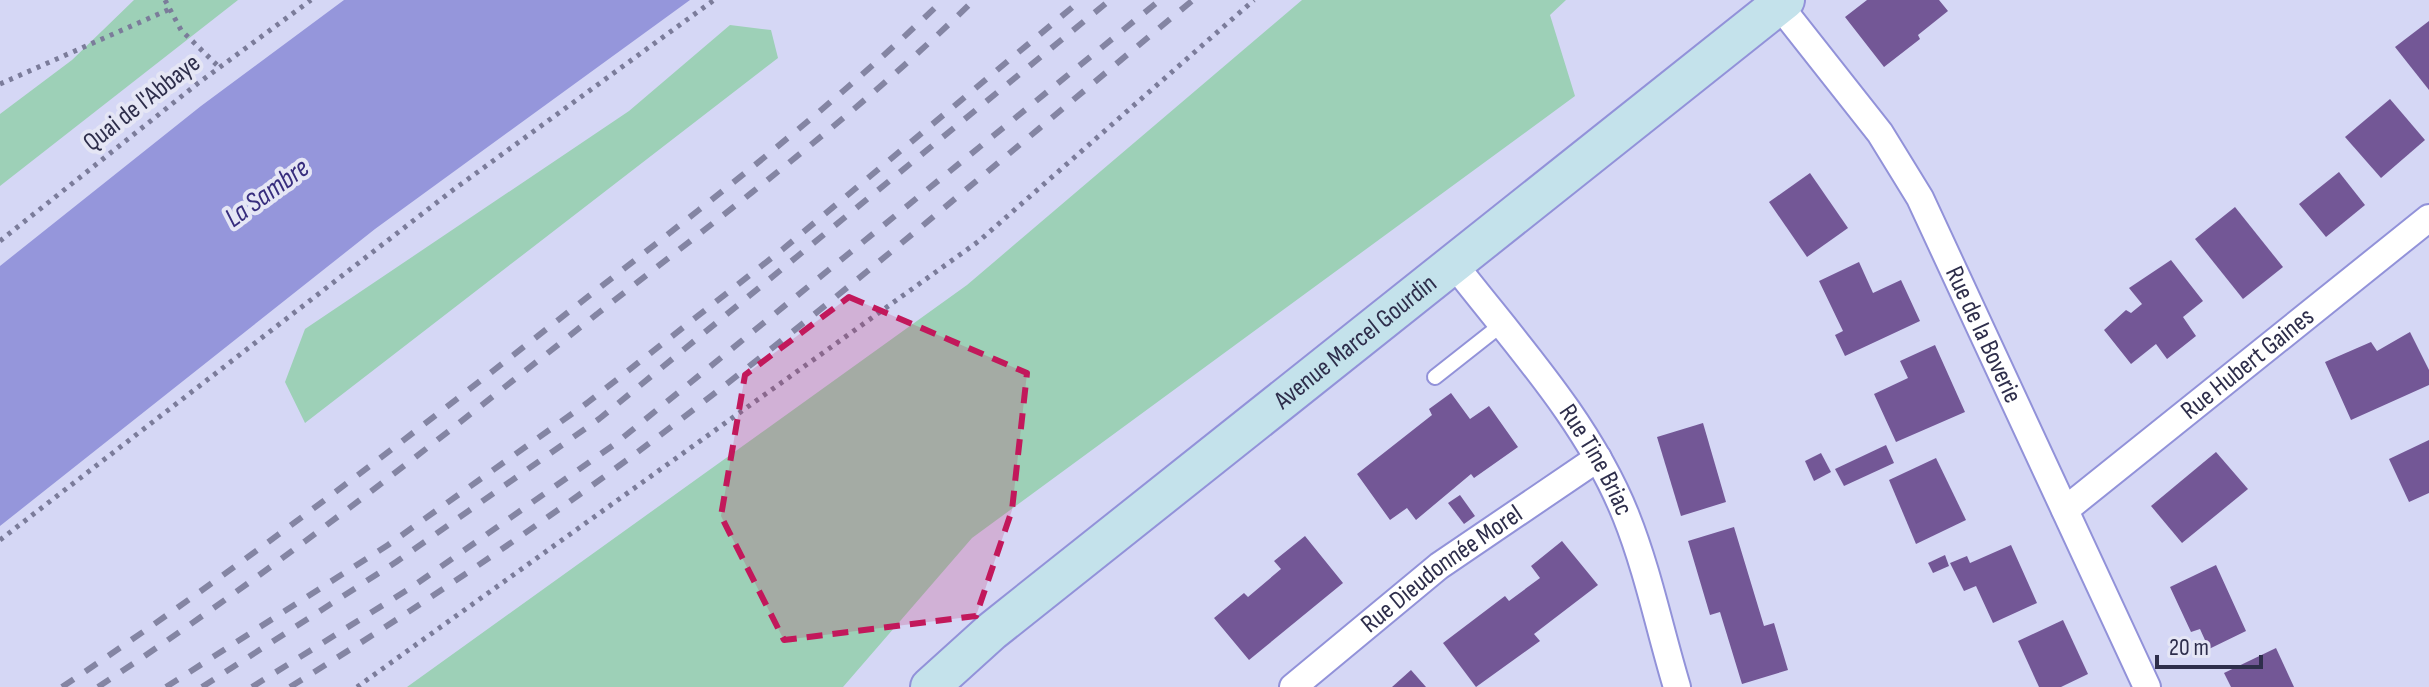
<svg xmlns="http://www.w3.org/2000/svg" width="2429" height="687" viewBox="0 0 2429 687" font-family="'Sofia Sans Condensed',sans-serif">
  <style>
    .green { fill: #9dd0b7 }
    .water { fill: #9596db }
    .building { fill: #735796 }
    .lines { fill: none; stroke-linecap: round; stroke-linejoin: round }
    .lane-casing { stroke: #9292d9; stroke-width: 18 }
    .street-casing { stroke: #9292d9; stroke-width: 30 }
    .secondary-casing { stroke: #9292d9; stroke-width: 42 }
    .path { stroke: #7b7c9a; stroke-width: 5; stroke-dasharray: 4 6; stroke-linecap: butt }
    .lane { stroke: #fff; stroke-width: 14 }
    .street { stroke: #fff; stroke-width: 26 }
    .secondary { stroke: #c4e2eb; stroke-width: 38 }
    .rail { stroke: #8485a3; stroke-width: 6; stroke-dasharray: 14 14; stroke-linecap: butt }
    .marked { fill: #c2185b; fill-opacity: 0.2; stroke: #c2185b; stroke-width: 6; stroke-dasharray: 16 10; stroke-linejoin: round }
    .labels { text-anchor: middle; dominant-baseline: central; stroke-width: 8; stroke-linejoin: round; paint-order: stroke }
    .street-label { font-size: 26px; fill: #2e2e4b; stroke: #e5e6f5 }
    .water-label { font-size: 28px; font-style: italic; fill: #372d7d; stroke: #e5e6f5 }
  </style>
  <rect width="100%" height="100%" fill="#d5d7f5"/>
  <g class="green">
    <path d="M 134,0 L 238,0 L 0,186 L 0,114 L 72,60 Z"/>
    <path d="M 1302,0 L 1566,0 L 1550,15 L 1575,96 L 972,538 L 843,687 L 407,687 L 967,285 Z"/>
    <path d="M 730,25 L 771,30 L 778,58 L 305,423 L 285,382 L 305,329 L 629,111 Z"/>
  </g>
  <path class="water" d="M 344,0 L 690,0 L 375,229 L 0,526 L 0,266 L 201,106 Z"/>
  <g class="building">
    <path d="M 1867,0 L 1939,0 L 1948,11 L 1918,35 L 1920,39 L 1884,67 L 1845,17 Z"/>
    <path d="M 2429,21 L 2429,90 L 2395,47 Z"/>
    <path d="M 2390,99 L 2425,140 L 2381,178 L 2345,137 Z"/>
    <path d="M 2339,172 L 2365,205 L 2326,237 L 2299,204 Z"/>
    <path d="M 1810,173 L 1848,228 L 1807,257 L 1769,202 Z"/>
    <path d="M 2235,207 L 2283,267 L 2243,299 L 2195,239 Z"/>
    <path d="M 2171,260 L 2203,301 L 2183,317 L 2196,336 L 2167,359 L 2156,344 L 2131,364 L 2104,330 L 2126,310 L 2131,313 L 2142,304 L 2129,288 Z"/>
    <path d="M 1859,262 L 1873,293 L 1901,280 L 1920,321 L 1845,356 L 1835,335 L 1843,331 L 1819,281 Z"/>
    <path d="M 2410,332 L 2429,370 L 2429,385 L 2351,420 L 2325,362 L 2371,342 L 2377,351 Z"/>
    <path d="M 1935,345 L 1965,412 L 1896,442 L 1874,394 L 1908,378 L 1900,361 Z"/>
    <path d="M 1451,393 L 1470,419 L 1489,406 L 1518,447 L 1474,478 L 1471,474 L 1416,520 L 1407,508 L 1390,520 L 1357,474 L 1432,415 L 1429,409 Z"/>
    <path d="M 1703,423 L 1726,502 L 1681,516 L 1657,437 Z"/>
    <path d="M 2429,440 L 2429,493 L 2409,502 L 2389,459 Z"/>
    <path d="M 1886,445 L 1894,463 L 1844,486 L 1835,469 Z"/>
    <path d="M 2216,452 L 2248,489 L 2182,543 L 2151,506 Z"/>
    <path d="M 1821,453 L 1831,472 L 1814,481 L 1805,461 Z"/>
    <path d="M 1936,458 L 1966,520 L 1916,544 L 1889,480 Z"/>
    <path d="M 1460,495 L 1475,516 L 1464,524 L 1448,503 Z"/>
    <path d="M 1734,527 L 1764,626 L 1774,623 L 1788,670 L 1742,684 L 1720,612 L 1710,615 L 1688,541 Z"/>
    <path d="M 1305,536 L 1343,583 L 1249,660 L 1214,618 L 1244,593 L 1248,597 L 1281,569 L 1274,561 Z"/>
    <path d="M 1562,541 L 1598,585 L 1534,634 L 1540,641 L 1476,687 L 1443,643 L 1505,596 L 1509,601 L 1540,578 L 1531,566 Z"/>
    <path d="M 2011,545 L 2037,603 L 1993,623 L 1976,586 L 1964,591 L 1950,563 L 1967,556 L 1970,563 Z"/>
    <path d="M 1945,555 L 1949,566 L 1933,573 L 1928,563 Z"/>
    <path d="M 2216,565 L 2246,631 L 2209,649 L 2200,629 L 2191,632 L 2170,587 Z"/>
    <path d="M 2063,620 L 2088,674 L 2061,687 L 2039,687 L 2018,641 Z"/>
    <path d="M 2276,648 L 2294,687 L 2231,687 L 2224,673 Z"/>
    <path d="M 1411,670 L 1426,687 L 1392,687 Z"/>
  </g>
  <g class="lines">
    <g class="lane-casing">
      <path id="lane" d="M 1435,377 L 1501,325"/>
    </g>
    <g class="street-casing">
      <g id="street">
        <path id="s1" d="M 1779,5 L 1880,133 L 1920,198 L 2147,687"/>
        <path id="s2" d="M 1453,263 C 1515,343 1588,421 1626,516 C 1648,571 1660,631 1677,687"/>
        <path id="s3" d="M 2065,510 L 2429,218"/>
        <path id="s4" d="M 1293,687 L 1439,566 L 1598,458"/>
      </g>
    </g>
    <g class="secondary-casing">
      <g id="secondary">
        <path id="s5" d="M 930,687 L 992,631 L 1785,0"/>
      </g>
    </g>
    <g class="path">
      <path d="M 165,0 L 181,30 L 219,67"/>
      <path d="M 0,84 L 170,9"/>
      <path d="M 0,241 L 197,84 L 311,0"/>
      <path d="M 0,540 L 453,190 L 714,0"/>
      <path d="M 357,687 L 979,241 L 1254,0"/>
    </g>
    <use href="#lane" class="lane"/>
    <use href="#street" class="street"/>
    <use href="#secondary" class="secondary"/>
    <g class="rail">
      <path d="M 62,687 C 232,574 392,450 553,324 C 686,220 822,117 943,0"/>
      <path d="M 98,687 C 272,573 434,443 597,314 C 725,213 858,114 974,0"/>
      <path d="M 166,687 L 388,545 L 587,403 L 783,249 L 1081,0"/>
      <path d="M 202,687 L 396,562 L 599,419 L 1110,0"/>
      <path d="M 252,687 L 412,587 L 615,444 L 1160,0"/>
      <path d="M 290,687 C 407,615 520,539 631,457 C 824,313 1007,154 1193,0"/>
    </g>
  </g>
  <path class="marked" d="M 849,297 L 1027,373 L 1012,510 L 976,616 L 784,640 L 721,516 L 745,375 Z"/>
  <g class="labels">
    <g class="street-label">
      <text transform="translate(142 103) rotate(-38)">Quai de l'Abbaye</text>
      <text stroke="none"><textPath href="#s1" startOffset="390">Rue de la Boverie</textPath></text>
      <text stroke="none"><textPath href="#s5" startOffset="548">Avenue Marcel Gourdin</textPath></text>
      <text stroke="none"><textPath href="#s3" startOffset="234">Rue Hubert Gaines</textPath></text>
      <text stroke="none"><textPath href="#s2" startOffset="244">Rue Tine Briac</textPath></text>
      <text stroke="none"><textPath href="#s4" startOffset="190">Rue Dieudonnée Morel</textPath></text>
    </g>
    <g class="water-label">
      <text transform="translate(267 193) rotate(-36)">La Sambre</text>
    </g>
  </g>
  <path d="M2157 655v12h104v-12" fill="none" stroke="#2e2e4b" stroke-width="4"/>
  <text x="2169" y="655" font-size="24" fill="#2e2e4b" stroke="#e5e6f5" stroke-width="6" paint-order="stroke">20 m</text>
</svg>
